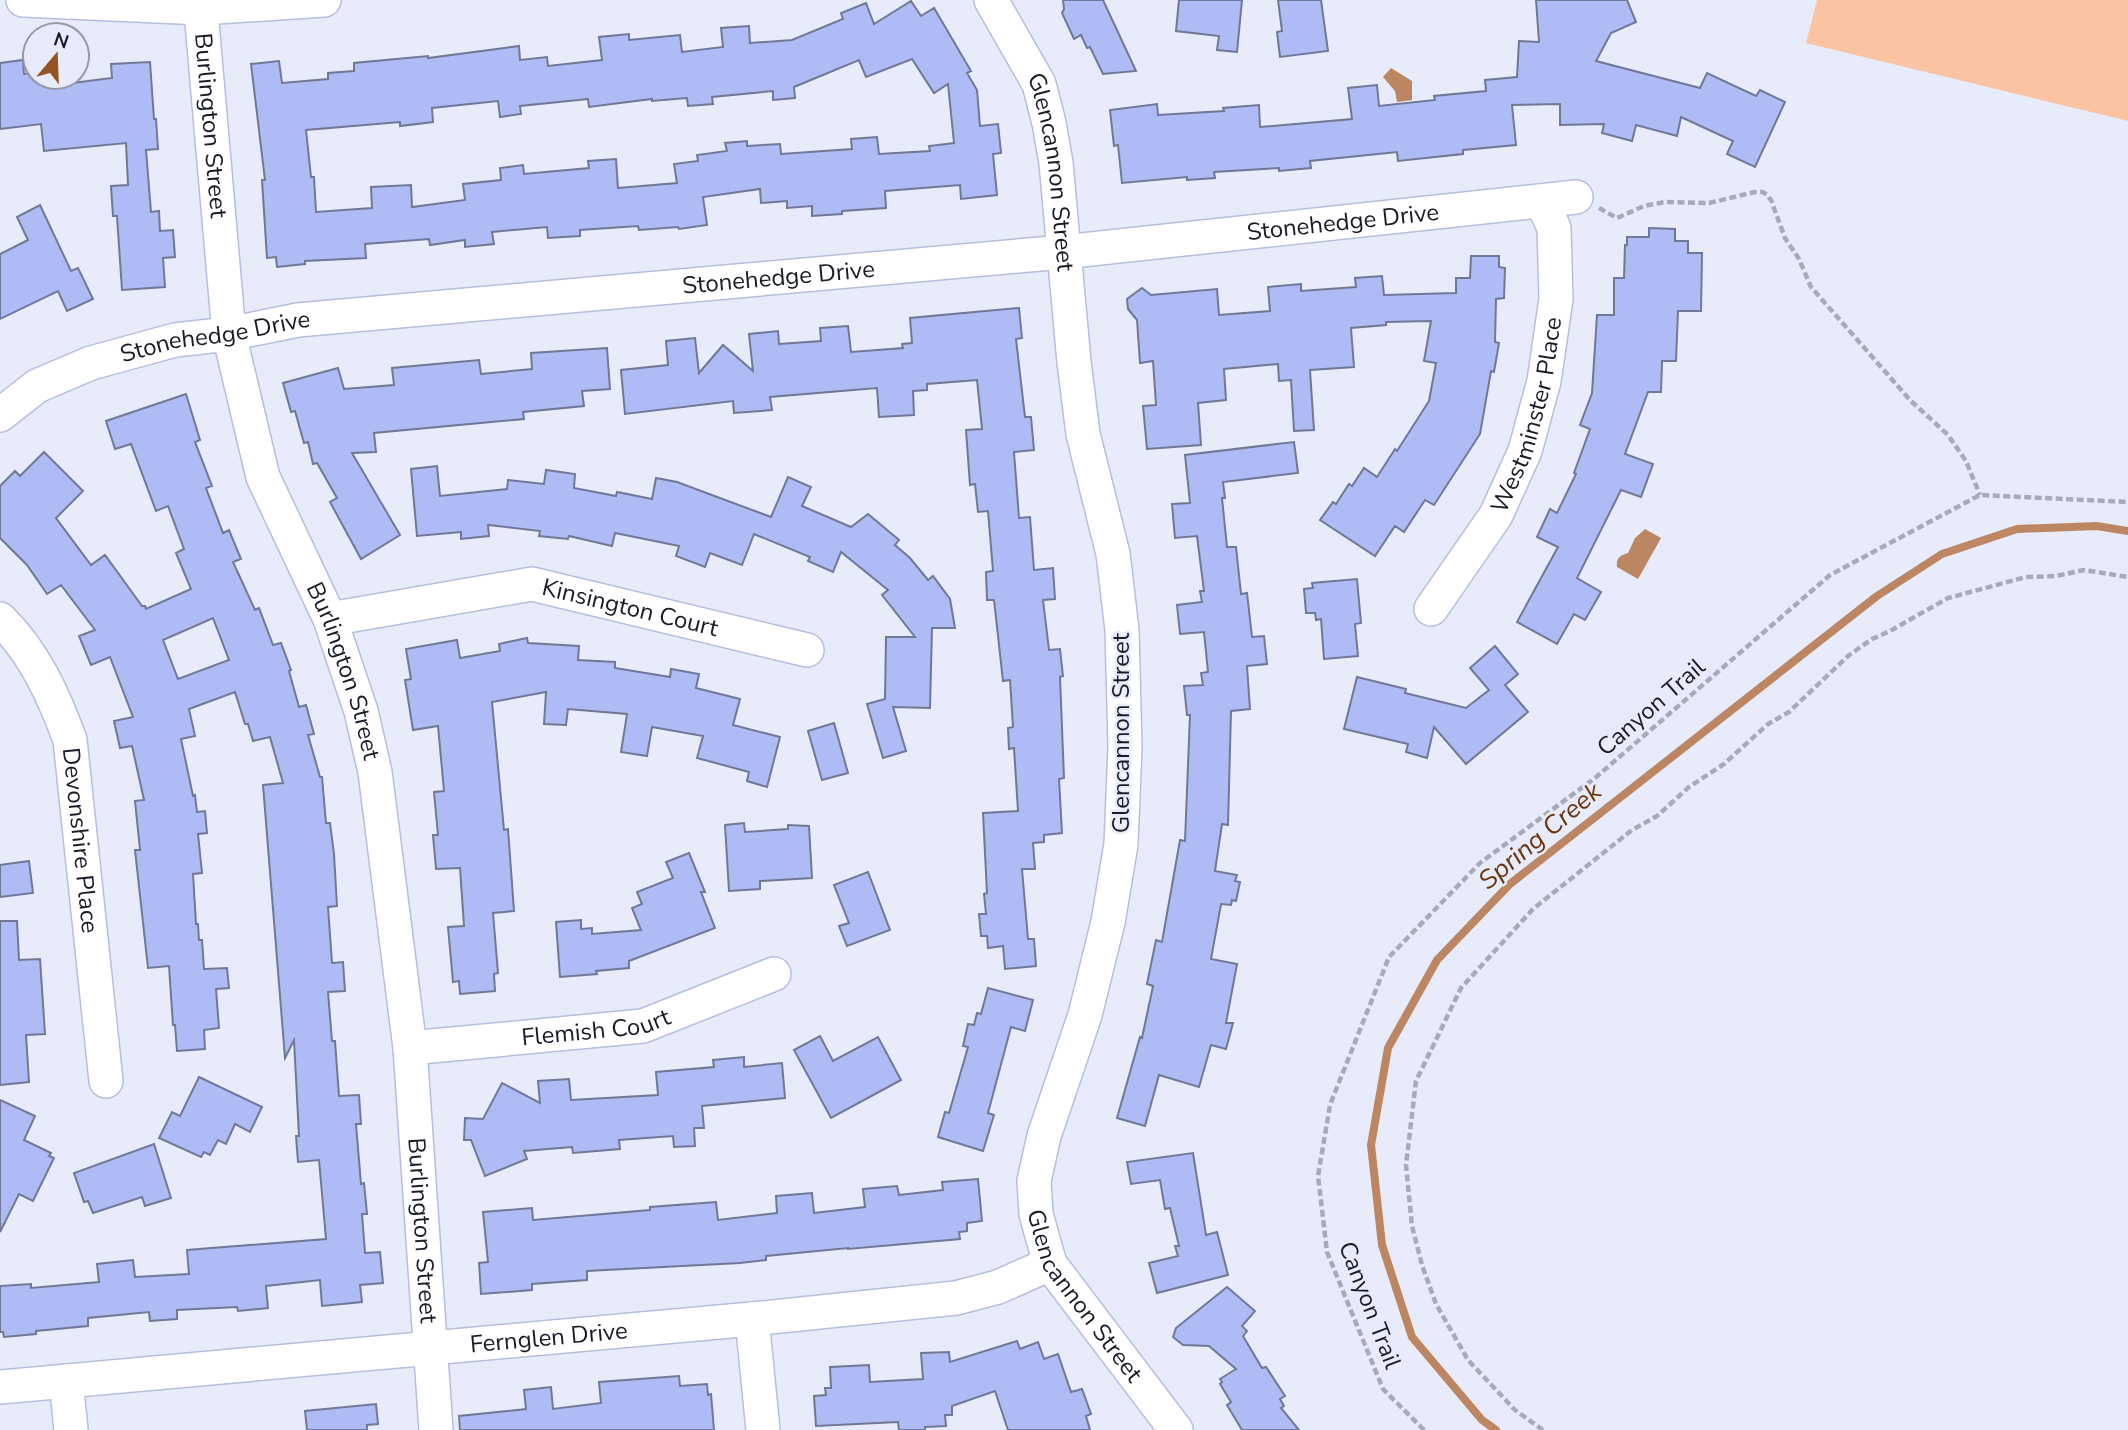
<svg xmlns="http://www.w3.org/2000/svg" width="2128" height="1430" viewBox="0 0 2128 1430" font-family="'Nunito Sans',sans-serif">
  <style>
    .green { fill: #fac3a1 }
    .water { fill: #bd8663 }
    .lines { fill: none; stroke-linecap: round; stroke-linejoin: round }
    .stream { stroke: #bd8663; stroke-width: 8 }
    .building { fill: #afbbf5; stroke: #717897; stroke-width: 2; fill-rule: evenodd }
    .minor-casing { stroke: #b6bee0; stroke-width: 36 }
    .path { stroke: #a7abb8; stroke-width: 4.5; stroke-dasharray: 7 3.5; stroke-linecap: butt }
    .minor { stroke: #fff; stroke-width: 33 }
    .labels { text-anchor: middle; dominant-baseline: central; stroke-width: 5; stroke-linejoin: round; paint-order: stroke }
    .street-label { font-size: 24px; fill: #191c28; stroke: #e8ecfa }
    .water-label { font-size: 26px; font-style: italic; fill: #6b360d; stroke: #e8ecfa }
  </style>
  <rect width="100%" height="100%" fill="#e8ecfa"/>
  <path class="green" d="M 1817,0 L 2128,0 L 2128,121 L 1806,43 Z"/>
  <g class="water">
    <path d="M 1391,68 L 1412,81 L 1412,100 L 1397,102 L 1395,91 L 1383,77 Z"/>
    <path d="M 1645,529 L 1661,538 L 1638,579 L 1617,567 C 1616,557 1620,556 1628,553 L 1635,538 Z"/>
  </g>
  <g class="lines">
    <path class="stream" d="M 1496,1430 L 1482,1420 L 1412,1337 L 1382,1245 L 1371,1145 L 1388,1048 L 1437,960 L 1510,884 L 1877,596 L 1942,554 L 2017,529 L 2097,526 L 2128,531"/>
  </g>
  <g class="building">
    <path d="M 1063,0 L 1103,0 L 1136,71 L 1103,74 L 1090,47 L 1087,48 L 1081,35 L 1074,39 L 1062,13 L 1064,9 Z"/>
    <path d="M 1179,0 L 1242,0 L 1237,52 L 1217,50 L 1219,36 L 1176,31 Z"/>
    <path d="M 1278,0 L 1321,0 L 1328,51 L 1280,57 L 1277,32 L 1282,31 Z"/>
    <path d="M 1536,0 L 1627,0 L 1636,22 L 1611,33 L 1596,61 L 1700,88 L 1707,73 L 1756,96 L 1760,90 L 1785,102 L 1755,167 L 1727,154 L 1733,141 L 1681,117 L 1677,136 L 1636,125 L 1632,141 L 1602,133 L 1604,124 L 1560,125 L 1560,104 L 1512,105 L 1516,145 L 1463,150 L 1463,154 L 1398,161 L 1397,152 L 1310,161 L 1311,168 L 1279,171 L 1279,168 L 1214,172 L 1215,178 L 1187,180 L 1187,177 L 1122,183 L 1118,145 L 1114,146 L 1110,110 L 1157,104 L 1158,115 L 1224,111 L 1223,108 L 1259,105 L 1260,127 L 1352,119 L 1348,88 L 1377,85 L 1379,106 L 1435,100 L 1434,96 L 1486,91 L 1485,80 L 1517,77 L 1519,41 L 1539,42 Z"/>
    <path d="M 911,1 L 921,16 L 934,8 L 971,71 L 967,73 L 977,90 L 980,126 L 998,124 L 1001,153 L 993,154 L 997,195 L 961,199 L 960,185 L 885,191 L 886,208 L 842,211 L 842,214 L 812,216 L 812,206 L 787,208 L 787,201 L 761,203 L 760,189 L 703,197 L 707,225 L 679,229 L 678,227 L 639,230 L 638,226 L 580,230 L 580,236 L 548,238 L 547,227 L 492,232 L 494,244 L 465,247 L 465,240 L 430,245 L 429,239 L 365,244 L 366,258 L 305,261 L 305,264 L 277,267 L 276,257 L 267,258 L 262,180 L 265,180 L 251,64 L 279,61 L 282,83 L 328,79 L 328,73 L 354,71 L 354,63 L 428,56 L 428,58 L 519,46 L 520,60 L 547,57 L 548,66 L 602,60 L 599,37 L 629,34 L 629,40 L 680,35 L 682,52 L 723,47 L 721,28 L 749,26 L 750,43 L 792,40 L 843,19 L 841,13 L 866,3 L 874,24 ZM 912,59 L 934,93 L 948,84 L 954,143 L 929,146 L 930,151 L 879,154 L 877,137 L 851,139 L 852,149 L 781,154 L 780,144 L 747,146 L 747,141 L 725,143 L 727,151 L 697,155 L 698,161 L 674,164 L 677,183 L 618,188 L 616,159 L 588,161 L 589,168 L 524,174 L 523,165 L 500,168 L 501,180 L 463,184 L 465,200 L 412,207 L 411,185 L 371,187 L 372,208 L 316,212 L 314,177 L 311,177 L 306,130 L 400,122 L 400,126 L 433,122 L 432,108 L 498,101 L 500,117 L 521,114 L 520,106 L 588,99 L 589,107 L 652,99 L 652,101 L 687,98 L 688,106 L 713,104 L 712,97 L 773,91 L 773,100 L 795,98 L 794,87 L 859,60 L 866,77 Z"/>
    <path d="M 23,60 L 24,74 L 35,73 L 35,77 L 64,77 L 64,84 L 112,78 L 111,64 L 150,62 L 154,119 L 156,119 L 158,149 L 146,150 L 151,212 L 159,211 L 160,231 L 173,230 L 175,257 L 163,258 L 165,287 L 122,290 L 117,216 L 113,216 L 111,186 L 128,185 L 126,143 L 44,151 L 41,124 L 0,129 L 0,63 Z"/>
    <path d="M 40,205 L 71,271 L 78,268 L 93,299 L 67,311 L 58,291 L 0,319 L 0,254 L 28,240 L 17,217 Z"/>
    <path d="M 1649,228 L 1675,229 L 1675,241 L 1688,241 L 1688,253 L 1702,253 L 1701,311 L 1678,311 L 1676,361 L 1662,361 L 1661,392 L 1648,392 L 1625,454 L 1653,464 L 1641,497 L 1621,490 L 1577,578 L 1601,592 L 1585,620 L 1574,614 L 1557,644 L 1517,622 L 1558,547 L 1537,537 L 1550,509 L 1557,513 L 1576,474 L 1574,473 L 1590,429 L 1580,425 L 1592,393 L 1597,315 L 1614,315 L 1614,278 L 1624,278 L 1625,245 L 1627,245 L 1627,237 L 1649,237 Z"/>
    <path d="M 1471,256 L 1499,256 L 1499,267 L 1505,268 L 1504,298 L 1496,299 L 1495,342 L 1499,343 L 1494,372 L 1491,371 L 1480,434 L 1434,505 L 1425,500 L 1404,532 L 1395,526 L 1375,556 L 1320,520 L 1333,502 L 1336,504 L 1349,484 L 1352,486 L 1364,468 L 1377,477 L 1395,449 L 1397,451 L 1429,401 L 1436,363 L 1424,361 L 1431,321 L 1386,322 L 1386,325 L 1351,328 L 1354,367 L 1310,370 L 1314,430 L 1294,431 L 1291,380 L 1279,381 L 1278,364 L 1224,369 L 1226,400 L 1198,403 L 1201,445 L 1147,449 L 1143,406 L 1156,405 L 1153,361 L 1140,363 L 1137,320 L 1128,309 L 1127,299 L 1142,288 L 1151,295 L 1217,289 L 1219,315 L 1270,311 L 1268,287 L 1301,284 L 1301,291 L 1356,287 L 1355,278 L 1382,276 L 1384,295 L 1456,293 L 1456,278 L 1470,278 Z"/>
    <path d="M 1019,308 L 1022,338 L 1016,339 L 1025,417 L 1031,417 L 1034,450 L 1014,452 L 1019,518 L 1030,517 L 1034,570 L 1053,568 L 1055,599 L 1043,600 L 1049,650 L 1060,649 L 1063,676 L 1060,677 L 1064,778 L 1059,779 L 1062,833 L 1044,835 L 1044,842 L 1033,843 L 1035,869 L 1022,869 L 1028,939 L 1034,939 L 1036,966 L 1005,969 L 1003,946 L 988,948 L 987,936 L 981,936 L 979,914 L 986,914 L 984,894 L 987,893 L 983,813 L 1018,811 L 1014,748 L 1009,749 L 1008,728 L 1013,727 L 1010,680 L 1003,681 L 994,600 L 987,600 L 986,572 L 993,571 L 988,511 L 978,512 L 975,484 L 970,485 L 966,430 L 982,429 L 977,380 L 927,384 L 927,390 L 913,391 L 914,415 L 879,417 L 877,388 L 770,397 L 772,410 L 734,413 L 733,401 L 625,414 L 621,370 L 668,365 L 666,341 L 695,338 L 699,373 L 723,345 L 753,371 L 749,334 L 778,331 L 779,344 L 821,341 L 820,328 L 848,326 L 851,352 L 903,348 L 902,344 L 912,343 L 910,318 Z"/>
    <path d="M 607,348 L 610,389 L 582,391 L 584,406 L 523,412 L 524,419 L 374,433 L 376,452 L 352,453 L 400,535 L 361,559 L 330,502 L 337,498 L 317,463 L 313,464 L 308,442 L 304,443 L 295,411 L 291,412 L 283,383 L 338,368 L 344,389 L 394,385 L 392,368 L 479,360 L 481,374 L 532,369 L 531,353 Z"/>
    <path d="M 186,394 L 200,440 L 195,442 L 212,486 L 206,488 L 223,533 L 229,530 L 241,559 L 233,562 L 255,610 L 259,608 L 273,645 L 281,643 L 291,670 L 289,671 L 299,707 L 306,705 L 314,734 L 308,735 L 320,777 L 322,777 L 326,823 L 330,823 L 334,854 L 337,906 L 328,907 L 332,963 L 343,962 L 345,991 L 328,992 L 332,1041 L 335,1041 L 339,1096 L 359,1095 L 361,1124 L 356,1124 L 361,1184 L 364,1183 L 367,1214 L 362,1214 L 365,1253 L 380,1252 L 383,1283 L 360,1285 L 362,1302 L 322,1306 L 320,1280 L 266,1286 L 268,1308 L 238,1311 L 237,1307 L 177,1310 L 177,1319 L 150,1321 L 149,1312 L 88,1318 L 88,1326 L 36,1331 L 36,1334 L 4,1337 L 3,1332 L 0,1332 L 0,1286 L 31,1284 L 31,1288 L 99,1282 L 97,1264 L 133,1260 L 135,1277 L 189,1274 L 187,1250 L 326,1239 L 319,1160 L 298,1162 L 296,1136 L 299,1136 L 294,1040 L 285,1058 L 263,785 L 283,783 L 270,737 L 253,741 L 248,724 L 245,724 L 235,692 L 189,709 L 195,736 L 181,739 L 193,796 L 195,795 L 197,812 L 205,811 L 207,833 L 198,834 L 202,873 L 193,874 L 196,924 L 198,924 L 199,940 L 202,940 L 204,969 L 227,968 L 229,988 L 216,989 L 219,1028 L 204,1030 L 205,1049 L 177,1051 L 175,1025 L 173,1025 L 169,966 L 148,968 L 135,850 L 140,850 L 135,801 L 144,800 L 132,746 L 120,748 L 114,721 L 133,717 L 110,657 L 91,665 L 79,636 L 95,630 L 61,585 L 47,594 L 27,565 L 0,538 L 0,486 L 15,471 L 20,476 L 44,452 L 83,491 L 56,518 L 91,565 L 105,555 L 142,606 L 145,606 L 146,609 L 191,589 L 176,553 L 184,549 L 168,506 L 156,511 L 131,444 L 115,449 L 106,421 ZM 213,618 L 229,660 L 178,679 L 163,640 Z"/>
    <path d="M 1294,442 L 1298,473 L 1223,482 L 1225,498 L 1222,498 L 1227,547 L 1236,547 L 1241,594 L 1247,593 L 1252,637 L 1264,636 L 1267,664 L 1247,666 L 1250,709 L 1231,711 L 1228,825 L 1222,824 L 1215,871 L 1237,875 L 1235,881 L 1240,882 L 1236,901 L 1232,900 L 1231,905 L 1221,904 L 1211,959 L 1237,964 L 1226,1023 L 1233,1023 L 1226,1049 L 1211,1045 L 1199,1087 L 1159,1075 L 1145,1126 L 1117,1118 L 1140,1037 L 1142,1038 L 1153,986 L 1147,984 L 1156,940 L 1162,942 L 1180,840 L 1185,841 L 1190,715 L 1187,715 L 1184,686 L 1203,685 L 1201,673 L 1208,672 L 1204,632 L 1180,634 L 1177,605 L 1202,602 L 1200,591 L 1204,591 L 1197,536 L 1175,538 L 1172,504 L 1190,503 L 1185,455 Z"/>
    <path d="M 437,466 L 440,496 L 507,489 L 508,480 L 544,484 L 546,470 L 575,474 L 574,488 L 616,496 L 617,492 L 652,499 L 656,478 L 677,482 L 771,517 L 788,477 L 811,487 L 802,506 L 851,527 L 868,514 L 899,540 L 895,545 L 910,558 L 928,580 L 933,576 L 950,599 L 955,628 L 932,628 L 930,708 L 893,707 L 906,751 L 883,758 L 867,704 L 885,699 L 886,637 L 915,637 L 882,595 L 888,590 L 841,552 L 833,572 L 808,561 L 810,557 L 754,534 L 742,565 L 710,553 L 705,567 L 676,556 L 679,546 L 615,533 L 612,546 L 569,536 L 568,539 L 539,536 L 540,531 L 488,525 L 489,536 L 461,539 L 461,532 L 417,536 L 411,469 Z"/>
    <path d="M 1357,579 L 1361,623 L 1355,624 L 1358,656 L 1324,659 L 1321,619 L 1316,620 L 1315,613 L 1306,613 L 1304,589 L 1313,588 L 1312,583 Z"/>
    <path d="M 527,638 L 528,643 L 579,646 L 578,660 L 615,662 L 615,668 L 670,677 L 671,669 L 699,674 L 696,688 L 740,699 L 733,725 L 780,737 L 767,787 L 747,781 L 749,772 L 697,758 L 703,736 L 652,727 L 647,756 L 621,752 L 627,714 L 568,709 L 566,725 L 544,724 L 546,692 L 492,702 L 504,830 L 508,829 L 514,911 L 493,913 L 498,973 L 494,974 L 495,991 L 460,994 L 459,981 L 453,982 L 448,927 L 464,926 L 460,868 L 436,869 L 433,835 L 438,835 L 434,792 L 444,791 L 438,726 L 413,730 L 405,680 L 411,679 L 406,649 L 457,640 L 460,658 L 500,651 L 499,644 Z"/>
    <path d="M 1495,646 L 1518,674 L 1505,685 L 1528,712 L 1466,764 L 1434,727 L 1427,758 L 1406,752 L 1408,744 L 1344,729 L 1357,677 L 1406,689 L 1405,693 L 1466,708 L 1489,690 L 1470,668 Z"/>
    <path d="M 834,723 L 848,773 L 822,780 L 808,731 Z"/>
    <path d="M 744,823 L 745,832 L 788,829 L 788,825 L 809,826 L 812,878 L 760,881 L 760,889 L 729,891 L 725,825 Z"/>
    <path d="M 689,853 L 705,892 L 701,892 L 715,928 L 629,961 L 629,968 L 596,971 L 597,974 L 560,977 L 556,922 L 581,920 L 581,929 L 592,928 L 592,934 L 641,930 L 632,908 L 642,904 L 637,892 L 673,878 L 666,862 Z"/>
    <path d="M 29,861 L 33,893 L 0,897 L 0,865 Z"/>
    <path d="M 868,872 L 890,930 L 847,946 L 839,926 L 849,923 L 834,885 Z"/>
    <path d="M 0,921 L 17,921 L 19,960 L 40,959 L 45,1034 L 26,1035 L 29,1082 L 0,1085 Z"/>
    <path d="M 988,988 L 1033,1000 L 1025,1031 L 1011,1027 L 988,1113 L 994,1115 L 983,1151 L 938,1137 L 945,1112 L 949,1113 L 968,1047 L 963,1046 L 968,1024 L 974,1025 L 977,1013 L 981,1014 Z"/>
    <path d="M 820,1036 L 833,1061 L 878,1037 L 901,1080 L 831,1118 L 794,1050 Z"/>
    <path d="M 744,1057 L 744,1067 L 782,1063 L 785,1098 L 702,1106 L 704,1128 L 694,1128 L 695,1146 L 674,1147 L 673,1136 L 619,1140 L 620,1149 L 573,1153 L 572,1147 L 524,1151 L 527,1159 L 485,1176 L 471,1140 L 464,1140 L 465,1118 L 483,1119 L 502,1083 L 540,1103 L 538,1081 L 569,1079 L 571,1100 L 658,1095 L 656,1072 L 714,1067 L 713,1060 Z"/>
    <path d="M 199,1077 L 262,1107 L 250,1132 L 235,1124 L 226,1144 L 218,1140 L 210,1155 L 204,1152 L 201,1157 L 159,1138 L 172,1112 L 180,1116 Z"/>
    <path d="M 0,1100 L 35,1116 L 24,1140 L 51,1153 L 49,1156 L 54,1158 L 33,1201 L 19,1194 L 0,1232 Z"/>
    <path d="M 154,1144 L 171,1198 L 145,1206 L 142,1197 L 93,1213 L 88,1201 L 84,1202 L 74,1173 Z"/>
    <path d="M 1193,1153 L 1206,1235 L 1217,1232 L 1228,1275 L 1157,1293 L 1149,1263 L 1178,1256 L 1175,1246 L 1179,1246 L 1170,1208 L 1165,1209 L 1160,1180 L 1131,1184 L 1127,1162 Z"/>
    <path d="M 978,1179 L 982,1221 L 967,1223 L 967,1231 L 959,1232 L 960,1239 L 848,1249 L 848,1248 L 766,1256 L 766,1260 L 740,1263 L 587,1271 L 587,1280 L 532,1284 L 532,1290 L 481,1294 L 479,1263 L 488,1262 L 483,1212 L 532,1208 L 533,1220 L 650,1210 L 650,1207 L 716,1202 L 718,1220 L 777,1213 L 776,1196 L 812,1193 L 814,1213 L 865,1207 L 863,1189 L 897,1186 L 899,1195 L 943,1190 L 942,1182 Z"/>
    <path d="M 1227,1287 L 1255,1311 L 1242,1326 L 1247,1331 L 1243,1336 L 1262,1368 L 1266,1367 L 1285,1396 L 1280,1399 L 1284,1406 L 1281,1408 L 1299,1430 L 1242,1430 L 1227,1405 L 1231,1402 L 1220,1384 L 1222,1382 L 1220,1379 L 1236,1369 L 1209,1346 L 1183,1345 L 1173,1337 L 1176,1328 Z"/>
    <path d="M 1017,1341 L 1020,1349 L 1038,1342 L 1044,1359 L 1058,1354 L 1071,1392 L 1082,1389 L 1091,1414 L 1086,1416 L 1090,1430 L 1008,1430 L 995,1391 L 952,1406 L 952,1415 L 945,1415 L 946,1426 L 925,1427 L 925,1430 L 899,1430 L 898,1422 L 816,1426 L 814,1396 L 826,1395 L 825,1388 L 831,1388 L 830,1367 L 869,1365 L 870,1382 L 923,1379 L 921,1353 L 949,1352 L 950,1362 Z"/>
    <path d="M 679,1376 L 680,1386 L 707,1384 L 708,1395 L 711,1394 L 714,1430 L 460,1430 L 459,1416 L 526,1409 L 524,1390 L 551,1387 L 553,1409 L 601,1403 L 599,1382 Z"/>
    <path d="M 376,1404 L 378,1424 L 367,1425 L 367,1430 L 307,1430 L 305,1411 Z"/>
  </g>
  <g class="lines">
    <g class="minor-casing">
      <g id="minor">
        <path d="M 23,0 L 202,8 L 324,0"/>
        <path id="s1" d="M 200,0 L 229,334 L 263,477 L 330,619 L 361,711 L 375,772 L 410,1048 L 436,1430"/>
        <path id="s2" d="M 991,0 L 1039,84 L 1049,123 L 1056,163 L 1074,362 L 1083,434 L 1113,554 L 1122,630 L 1125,747 L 1121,844 L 1108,922 L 1085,1015 L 1044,1136 L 1034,1181 L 1036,1214 L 1050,1264 L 1176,1430"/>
        <path id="s3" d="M 0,415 L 37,386 L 91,363 L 175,340 L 229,334 L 298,320 L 1063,252 L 1576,197"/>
        <path id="s4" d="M 1431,609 L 1496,515 L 1525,451 L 1544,381 L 1556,299 L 1554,228 L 1542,201"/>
        <path id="s5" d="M 0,619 C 34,652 54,696 70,740 L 106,1081"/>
        <path id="s6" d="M 330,619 L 532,584 L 807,650"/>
        <path id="s7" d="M 410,1048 L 643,1026 L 774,974"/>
        <path d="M 752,1319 L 763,1430"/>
        <path d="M 66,1381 L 71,1430"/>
        <path id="s8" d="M 0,1387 L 752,1319 L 956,1298 L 998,1287 L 1050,1264"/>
      </g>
    </g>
    <g class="path">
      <path d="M 1599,208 L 1617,218 L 1644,206 L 1665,202 L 1709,203 L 1755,192 L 1763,192 L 1767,195 L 1771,200 L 1785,238 L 1799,259 L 1811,287 L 1910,400 L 1948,435 L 1966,461 L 1980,495"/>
      <path d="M 1424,1430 L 1383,1389 L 1327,1252 L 1318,1176 L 1330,1105 L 1389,957 L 1480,863 L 1595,778 L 1830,575 L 1980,495 L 2128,502"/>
      <path d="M 1543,1430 L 1515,1410 L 1468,1360 L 1436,1304 L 1422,1265 L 1412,1226 L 1406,1165 L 1416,1081 L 1461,988 L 1533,909 L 1632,830 L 1657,816 L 1689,787 L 1724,764 L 1768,724 L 1789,712 L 1848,656 L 1872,639 L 1890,631 L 1948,598 L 2026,577 L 2056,576 L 2084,570 L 2128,577"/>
    </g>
    <use href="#minor" class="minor"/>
  </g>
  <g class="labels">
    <g class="street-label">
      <text stroke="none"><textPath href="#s1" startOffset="126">Burlington Street</textPath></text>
      <text stroke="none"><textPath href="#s2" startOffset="186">Glencannon Street</textPath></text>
      <text stroke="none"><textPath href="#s3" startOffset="1367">Stonehedge Drive</textPath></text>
      <text stroke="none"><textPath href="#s3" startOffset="800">Stonehedge Drive</textPath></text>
      <text stroke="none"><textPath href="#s3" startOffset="233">Stonehedge Drive</textPath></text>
      <text stroke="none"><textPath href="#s4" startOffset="220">Westminster Place</textPath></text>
      <text stroke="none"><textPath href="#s6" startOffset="306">Kinsington Court</textPath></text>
      <text stroke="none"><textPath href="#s1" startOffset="693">Burlington Street</textPath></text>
      <text transform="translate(1651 707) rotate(-41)">Canyon Trail</text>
      <text transform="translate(1121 733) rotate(-90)">Glencannon Street</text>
      <text stroke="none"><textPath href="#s5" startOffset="242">Devonshire Place</textPath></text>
      <text stroke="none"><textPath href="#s7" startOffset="187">Flemish Court</textPath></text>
      <text stroke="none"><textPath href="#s1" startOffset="1260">Burlington Street</textPath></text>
      <text stroke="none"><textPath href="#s2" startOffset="1342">Glencannon Street</textPath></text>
      <text transform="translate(1370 1305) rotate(69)">Canyon Trail</text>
      <text stroke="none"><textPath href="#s8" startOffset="551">Fernglen Drive</textPath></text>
    </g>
    <g class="water-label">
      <text transform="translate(1540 836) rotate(-40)">Spring Creek</text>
    </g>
  </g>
  <g transform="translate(56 56) rotate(19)"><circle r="33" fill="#e8ecfa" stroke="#9599a6" stroke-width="2"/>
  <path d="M0-5L12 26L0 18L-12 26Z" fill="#965323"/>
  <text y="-10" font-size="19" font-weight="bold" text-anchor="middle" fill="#191c28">N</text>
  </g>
</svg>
